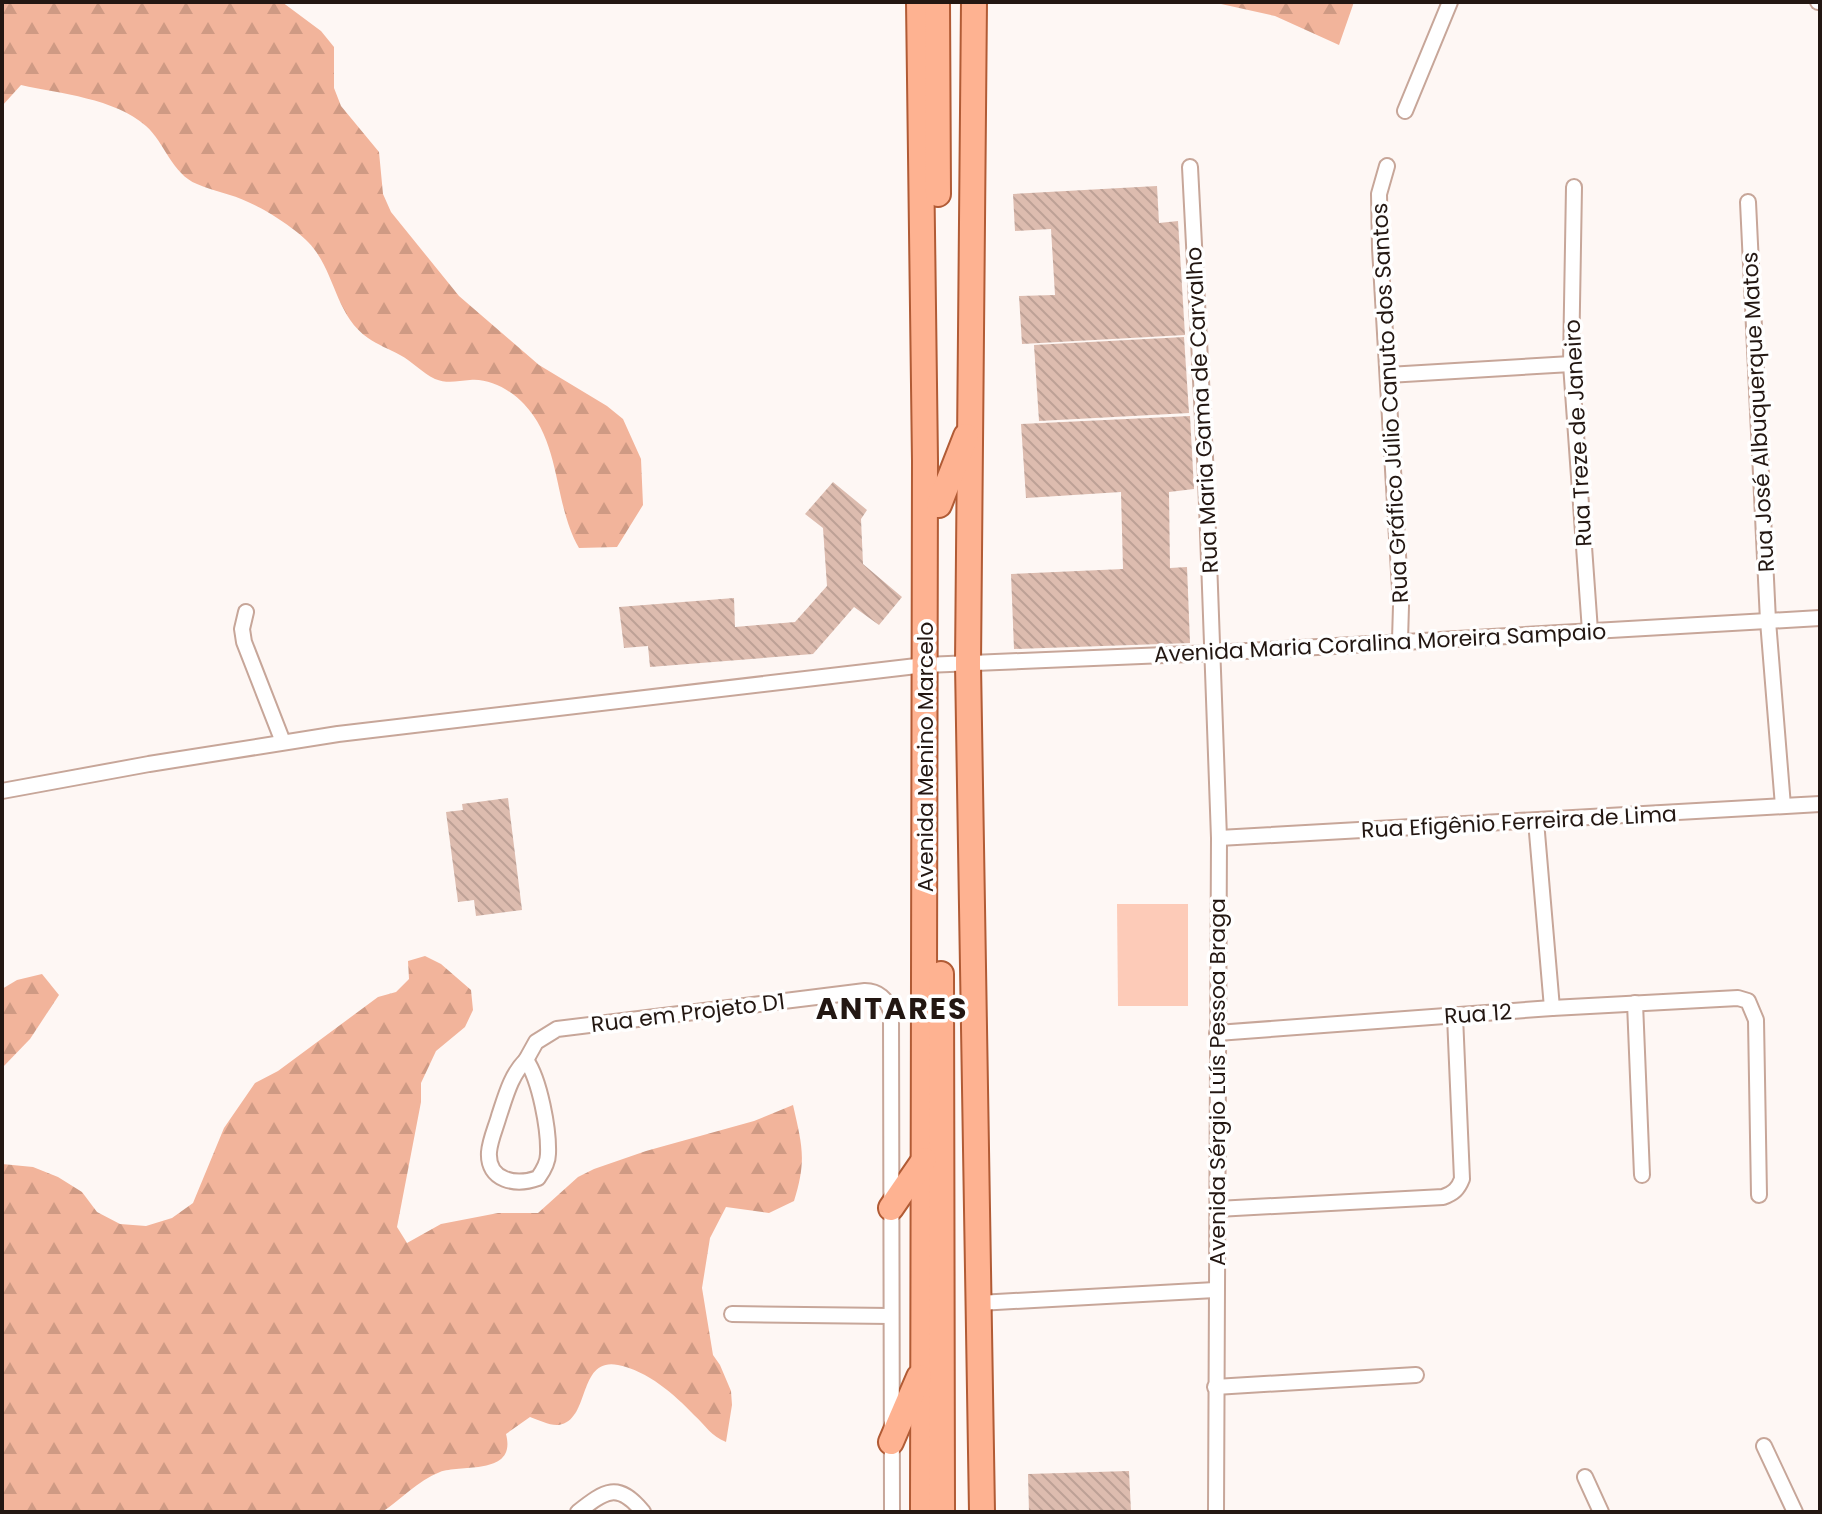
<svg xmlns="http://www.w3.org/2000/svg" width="1822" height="1514" viewBox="0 0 1822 1514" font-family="Poppins,sans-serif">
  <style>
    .green { fill: #fdcbb8 }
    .forest { fill: url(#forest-firs) }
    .building { fill: url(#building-back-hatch) }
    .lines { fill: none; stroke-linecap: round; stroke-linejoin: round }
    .street-casing { stroke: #c7a699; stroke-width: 18 }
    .primary-casing { stroke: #b15b35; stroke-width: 28 }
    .street { stroke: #fff; stroke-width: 14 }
    .primary { stroke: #feb291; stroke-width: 24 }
    .labels { text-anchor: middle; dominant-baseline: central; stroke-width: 7; stroke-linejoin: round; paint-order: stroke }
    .street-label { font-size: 22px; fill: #231712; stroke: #fff }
    .district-label { font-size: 30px; font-weight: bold; letter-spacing: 2px; fill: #231712; stroke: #fff }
  </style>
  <defs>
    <pattern id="forest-firs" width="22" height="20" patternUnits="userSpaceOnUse" patternTransform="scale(2)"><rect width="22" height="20" fill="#f2b49b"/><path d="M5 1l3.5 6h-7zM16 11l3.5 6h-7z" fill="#cf9a84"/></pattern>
    <pattern id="building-back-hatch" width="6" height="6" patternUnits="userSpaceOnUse" patternTransform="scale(2)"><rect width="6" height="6" fill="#ddbcaf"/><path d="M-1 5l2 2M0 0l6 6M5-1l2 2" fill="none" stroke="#bda196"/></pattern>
  </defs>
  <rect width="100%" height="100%" fill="#fef7f4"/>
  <path class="green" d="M 1117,904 L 1188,904 L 1188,1006 L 1118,1006 Z"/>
  <g class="forest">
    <path d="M 2,2 L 282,2 L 321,31 L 334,47 L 334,88 L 341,106 L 379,152 L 383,194 L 391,212 L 459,296 L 539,365 L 607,406 L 623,419 L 641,459 L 643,505 L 617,547 L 579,548 C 553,503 562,444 524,404 C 511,390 489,378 470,380 C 458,381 447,384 435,379 C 422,373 412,361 400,355 C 389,349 378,345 368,338 C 334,314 336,271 308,242 C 296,229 265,209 248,202 C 232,194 213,191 197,184 C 172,174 165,143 146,126 C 114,98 61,94 21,85 L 2,106 Z"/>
    <path d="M 1212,2 L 1354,2 L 1339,45 L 1275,16 Z"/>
    <path d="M 425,956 L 441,964 L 471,990 L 473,1010 L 465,1027 L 436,1051 L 421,1083 L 421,1102 L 397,1227 L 407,1243 L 441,1224 L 498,1213 L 538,1213 L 578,1177 L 594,1169 L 646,1151 L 754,1121 L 793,1105 C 802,1145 807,1160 794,1201 L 769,1213 L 726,1207 L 710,1238 L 702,1288 L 713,1355 L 720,1365 L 731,1391 L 732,1405 L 726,1442 C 711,1436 706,1426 694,1415 C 674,1394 648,1371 618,1365 C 577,1357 591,1420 559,1425 C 550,1426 539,1420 530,1417 L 506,1434 C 517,1476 462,1464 440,1472 C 417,1481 402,1499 382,1512 L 2,1512 L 2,1164 L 33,1167 L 58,1177 L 82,1192 L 97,1212 L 120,1224 L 146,1226 L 172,1218 L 193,1203 L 224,1128 L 255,1083 L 278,1071 L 378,997 L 396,992 L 409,979 L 408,961 Z"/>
    <path d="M 42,974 L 59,995 L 30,1039 L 2,1068 L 2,989 L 17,980 Z"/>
  </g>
  <g class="building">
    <path d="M 1157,186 L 1159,223 L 1178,221 L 1185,335 L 1022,344 L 1019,296 L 1055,295 L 1051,229 L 1015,231 L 1013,194 Z"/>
    <path d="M 1184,337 L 1189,413 L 1039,421 L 1034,345 Z"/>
    <path d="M 1190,416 L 1194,489 L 1169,492 L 1170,568 L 1187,567 L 1190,643 L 1014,649 L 1011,574 L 1123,569 L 1121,492 L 1026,498 L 1021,424 Z"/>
    <path d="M 833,482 L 867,510 L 861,519 L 863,564 L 902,597 L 879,625 L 854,607 L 813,654 L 650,667 L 648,646 L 624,648 L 619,607 L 734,598 L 735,627 L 795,622 L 827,586 L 823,528 L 805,514 Z"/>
    <path d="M 508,798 L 522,910 L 476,916 L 474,900 L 458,902 L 446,812 L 463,810 L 462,804 Z"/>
    <path d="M 1129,1471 L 1131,1512 L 1029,1512 L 1028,1474 Z"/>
  </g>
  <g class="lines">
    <g class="street-casing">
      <g id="street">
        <path d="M 1818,2 L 1820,2"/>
        <path d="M 1405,111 L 1450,2"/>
        <path d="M 1387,166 L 1379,194 L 1380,248 L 1401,606 L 1400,640"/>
        <path d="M 1190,167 L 1206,477 L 1219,838 L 1216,1512"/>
        <path d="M 1574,187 L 1571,364 L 1590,631"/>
        <path d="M 1748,202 L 1768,621 L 1783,806"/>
        <path d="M 1388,375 L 1571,364"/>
        <path d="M 246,612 L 242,629 L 244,642 L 283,742"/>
        <path d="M 2,791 L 149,764 L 338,734 L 925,665 L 1213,653 L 1820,618"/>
        <path d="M 1536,821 L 1552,1008"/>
        <path d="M 1219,838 L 1820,804"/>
        <path d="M 1635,1003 L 1642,1175"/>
        <path d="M 1217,1033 L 1552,1008 L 1738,998 L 1748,1001 L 1756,1020 L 1759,1195"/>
        <path d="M 526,1060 L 536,1042 L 557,1029 L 865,991 C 878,991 887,999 891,1012 L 892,1512"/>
        <path d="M 526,1060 C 540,1080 549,1130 548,1154 C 548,1163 543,1171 538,1178 C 516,1186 487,1181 489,1152 C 490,1140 496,1127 499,1116 C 506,1095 511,1075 526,1060 Z"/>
        <path d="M 1217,1209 L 1443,1197 C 1454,1193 1458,1189 1462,1179 L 1455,1016"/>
        <path d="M 979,1303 L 1215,1290"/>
        <path d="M 732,1314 L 891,1316"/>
        <path d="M 1215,1387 L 1416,1375"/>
        <path d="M 1764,1446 L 1795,1512"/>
        <path d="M 1585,1477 L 1601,1512"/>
        <path d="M 578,1512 C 605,1491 618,1481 643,1512"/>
      </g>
    </g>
    <g class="primary-casing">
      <g id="primary">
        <path d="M 919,2 L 925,461 L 923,1512"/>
        <path d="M 937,2 L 938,194"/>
        <path d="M 974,2 L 968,664 L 982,1512"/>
        <path d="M 939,505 L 966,436"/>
        <path d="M 941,974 L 942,1512"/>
        <path d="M 891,1208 L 924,1160"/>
        <path d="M 891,1442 L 919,1377"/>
      </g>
    </g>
    <use href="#street" class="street"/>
    <use href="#primary" class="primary"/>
  </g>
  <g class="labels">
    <g class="street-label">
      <text transform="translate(1390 403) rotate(-93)">Rua Gráfico Júlio Canuto dos Santos</text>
      <text transform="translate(1202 410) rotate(-93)">Rua Maria Gama de Carvalho</text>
      <text transform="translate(1758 412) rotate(-93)">Rua José Albuquerque Matos</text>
      <text transform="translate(1578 433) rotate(-93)">Rua Treze de Janeiro</text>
      <text transform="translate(1380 643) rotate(-3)">Avenida Maria Coralina Moreira Sampaio</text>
      <text transform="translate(925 757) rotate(-90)">Avenida Menino Marcelo</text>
      <text transform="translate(1519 822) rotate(-3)">Rua Efigênio Ferreira de Lima</text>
      <text transform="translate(688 1013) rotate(-7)">Rua em Projeto D1</text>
      <text transform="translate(1478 1014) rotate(-4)">Rua 12</text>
      <text transform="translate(1217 1082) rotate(-90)">Avenida Sérgio Luís Pessoa Braga</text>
    </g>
    <g class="district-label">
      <text x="892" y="1008">ANTARES</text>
    </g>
  </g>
  <rect width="1822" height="1514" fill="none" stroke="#231712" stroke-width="8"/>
</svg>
